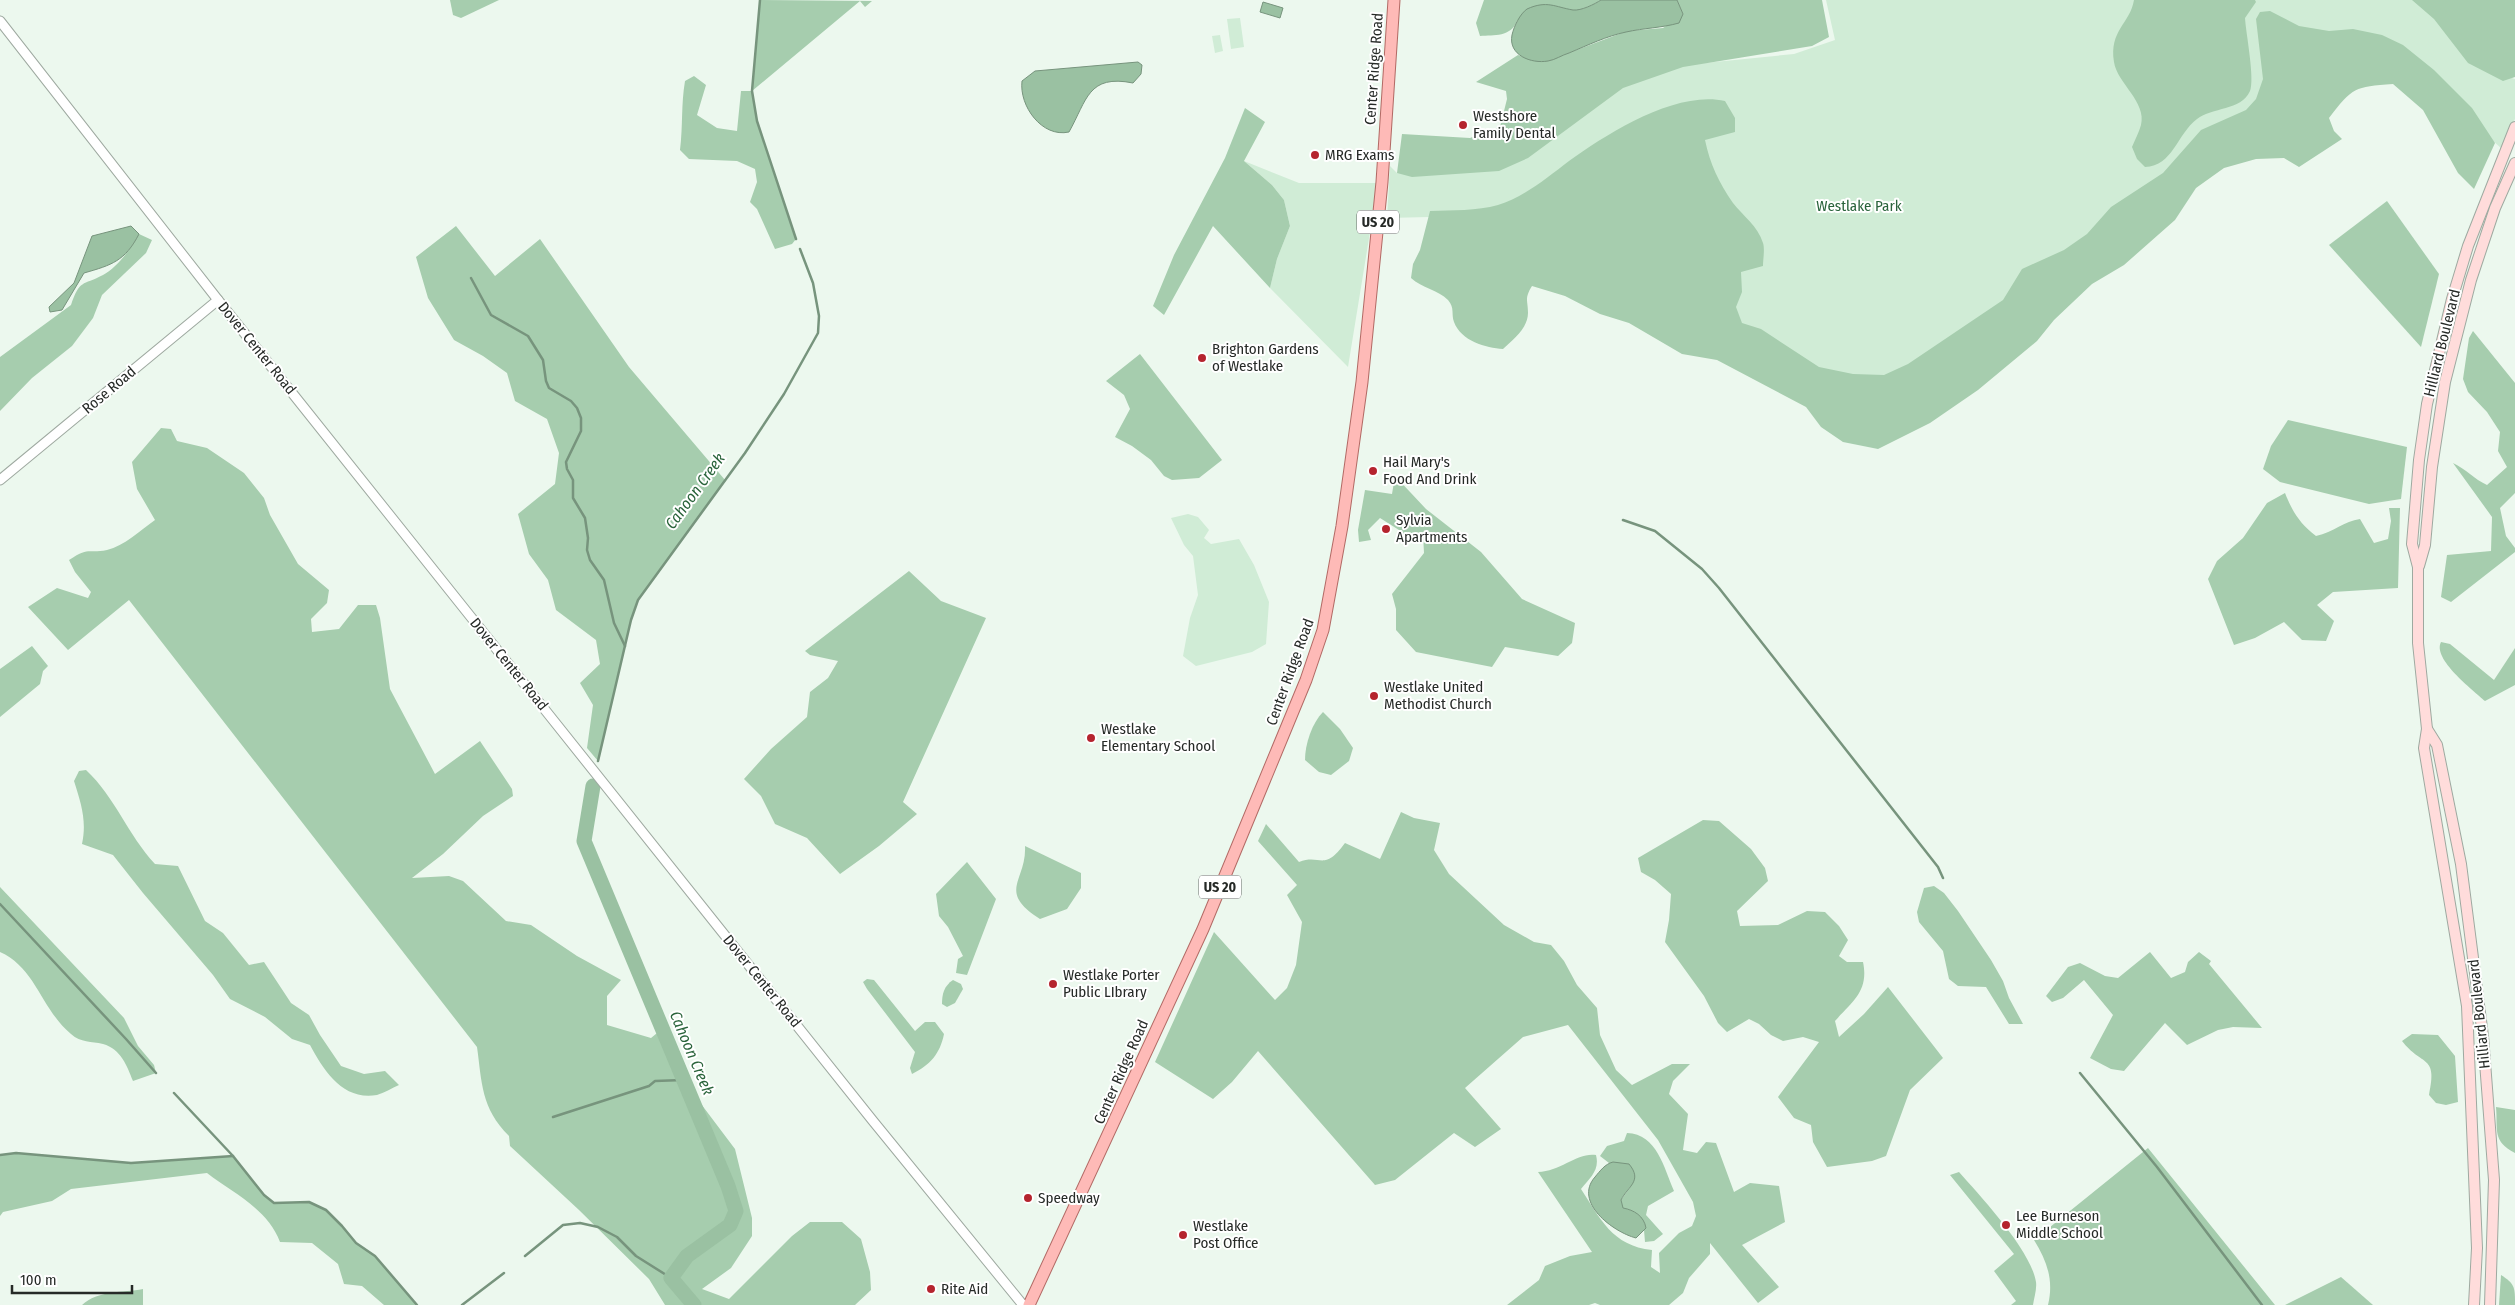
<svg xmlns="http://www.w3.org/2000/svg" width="2515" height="1305" viewBox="0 0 2515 1305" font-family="'Fira Sans Condensed',sans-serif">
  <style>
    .green { fill: #d0ecd6 }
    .forest { fill: #a6cdae }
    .water { fill: #9ac1a2; stroke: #77947d }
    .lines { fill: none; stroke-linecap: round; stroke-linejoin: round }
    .stream { stroke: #77947d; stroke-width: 2.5 }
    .river { stroke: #9ac1a2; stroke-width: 15 }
    .tertiary-casing { stroke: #9ea9a0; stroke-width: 11 }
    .secondary-casing { stroke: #9ea9a0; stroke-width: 12 }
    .primary-casing { stroke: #b26a65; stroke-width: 13 }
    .tertiary { stroke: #fff; stroke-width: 9 }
    .secondary { stroke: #ffdcdb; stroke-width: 10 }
    .primary { stroke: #febab7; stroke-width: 11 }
    .poi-dot { fill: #b5242e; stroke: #fff; stroke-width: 2 }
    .labels { text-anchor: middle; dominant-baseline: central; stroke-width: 4; stroke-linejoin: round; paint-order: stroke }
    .shield { fill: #fff; stroke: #676a68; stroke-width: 1 }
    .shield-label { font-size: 14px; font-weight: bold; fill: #262a27 }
    .street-label { font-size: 15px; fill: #262a27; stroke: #fff }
    .poi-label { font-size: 15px; fill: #262a27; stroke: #fff; text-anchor: start }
    .park-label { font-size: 15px; fill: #29633b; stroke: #fff }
    .water-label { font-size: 16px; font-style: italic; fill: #2a643b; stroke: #fff }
  </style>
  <rect width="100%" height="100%" fill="#ecf8ee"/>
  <g class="green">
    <path d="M 1826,0 L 2438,0 L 2501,74 L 2515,79 L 2515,119 L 2502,149 L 2456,107 L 2412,59 L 2268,86 L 2256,111 L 2174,166 L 2004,302 L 1889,379 L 1835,382 L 1471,216 L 1387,218 L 1390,166 L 1397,173 L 1574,112 L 1654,68 L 1794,54 L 1835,40 Z"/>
    <path d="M 1240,18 L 1244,47 L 1231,49 L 1227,19 Z"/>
    <path d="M 1220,35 L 1223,51 L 1215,53 L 1212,36 Z"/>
    <path d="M 1244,161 L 1299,183 L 1378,183 L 1348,367 L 1270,288 L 1277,259 L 1290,226 L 1284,200 L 1272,185 Z"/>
    <path d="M 1188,514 L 1198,517 L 1209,530 L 1204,538 L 1211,544 L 1239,539 L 1254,565 L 1269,602 L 1266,644 L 1252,652 L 1196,666 L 1183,656 L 1190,618 L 1198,595 L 1193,556 L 1184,545 L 1171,518 Z"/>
  </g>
  <g class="forest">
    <path d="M 450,0 L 499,0 L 461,18 L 453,15 Z"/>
    <path d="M 760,0 L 872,1 L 865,7 L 860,1 L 752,91 L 757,121 L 796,239 L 792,244 L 775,249 L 757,209 L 750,202 L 757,182 L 755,169 L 737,161 L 689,159 L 680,150 C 683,127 681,104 685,81 L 694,76 L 706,85 L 697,115 L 717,128 L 737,131 L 741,91 L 752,91 Z"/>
    <path d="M 1484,0 L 1601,0 C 1581,14 1541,17 1517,21 C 1511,37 1494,35 1480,36 L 1476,23 Z"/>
    <path d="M 1677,0 L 1822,0 L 1829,37 L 1812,46 L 1683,67 L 1623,88 L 1528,158 L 1499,171 L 1412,177 L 1397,173 L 1402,134 L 1470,138 L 1500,127 L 1507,99 L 1506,91 L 1476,82 L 1518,55 L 1530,60 L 1547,61 L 1627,31 L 1663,28 L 1683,14 Z"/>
    <path d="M 2134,0 L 2255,0 L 2256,2 L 2245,18 C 2246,34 2255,79 2250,91 C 2241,111 2212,107 2197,119 C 2177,134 2173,166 2145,167 L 2137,159 L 2132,147 C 2135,140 2139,132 2141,125 C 2147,102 2117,83 2114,62 C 2109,30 2130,24 2134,0 Z"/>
    <path d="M 2412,0 L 2515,0 L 2515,77 L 2503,81 L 2468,63 L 2434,19 Z"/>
    <path d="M 2270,11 L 2299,26 L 2329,31 L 2353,29 L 2382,35 L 2403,45 L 2434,70 L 2472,108 L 2495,143 L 2474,189 L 2458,173 L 2423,110 L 2393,84 C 2354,87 2353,87 2329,118 L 2334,131 L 2342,139 L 2299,167 L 2284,158 L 2256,159 L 2224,168 L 2196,188 L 2175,220 L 2124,265 L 2092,284 L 2054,320 L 2037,341 L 1978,390 L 1930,423 L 1878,449 L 1843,442 L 1821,427 L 1806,407 L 1717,360 L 1682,354 L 1629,323 L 1600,314 L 1565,296 L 1532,286 C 1524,299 1528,300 1528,313 C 1528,328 1513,340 1503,349 C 1486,348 1461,341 1454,322 C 1451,314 1455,308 1448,300 C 1438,290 1422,288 1411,278 L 1413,264 L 1420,250 L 1430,211 C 1452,210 1477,211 1498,205 C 1524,197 1548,177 1569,161 C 1608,133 1676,90 1725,101 L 1735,118 L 1735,132 L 1705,140 C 1710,164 1719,183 1733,203 C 1743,216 1758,226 1763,243 C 1765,249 1763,259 1763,266 L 1741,272 L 1742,292 L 1736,307 L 1742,323 L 1761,329 L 1819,367 L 1853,374 L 1884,375 L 1908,364 L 2003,300 L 2022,269 L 2064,250 L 2087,234 L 2111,207 L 2163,173 L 2201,130 L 2246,110 L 2256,99 L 2263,79 L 2256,19 L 2260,12 Z"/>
    <path d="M 1245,108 L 1265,122 L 1244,161 L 1272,185 L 1284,200 L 1290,226 L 1277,259 L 1270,288 L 1213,226 L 1164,315 L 1153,306 L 1174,255 L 1225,158 Z"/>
    <path d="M 2387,201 L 2439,274 L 2421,347 L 2329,245 Z"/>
    <path d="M 456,226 L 495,276 L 540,239 L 629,367 L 725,480 L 638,600 L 631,620 L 598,761 L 587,748 L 593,705 L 580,683 L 600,664 L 596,640 L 556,610 L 548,580 L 529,554 L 518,514 L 555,484 L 559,453 L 547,419 L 515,401 L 507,373 L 483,356 L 454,340 L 428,298 L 416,257 Z"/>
    <path d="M 139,234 L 152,240 L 146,253 L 102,295 L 93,318 L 72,346 L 32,378 L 0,411 L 0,357 L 71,305 C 80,279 82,286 103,275 C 117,268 132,247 139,234 Z"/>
    <path d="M 2473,331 L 2515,383 L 2515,493 L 2500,508 L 2506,536 L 2515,548 L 2515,552 L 2451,602 L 2441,597 L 2447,555 L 2491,551 L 2492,517 L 2453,463 C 2466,469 2474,479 2487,485 L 2507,467 L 2498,451 L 2500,432 L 2487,412 L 2468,392 L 2463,379 L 2469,338 Z"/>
    <path d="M 1140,354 L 1222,460 L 1199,478 L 1172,480 L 1164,476 L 1151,460 L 1132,446 L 1115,437 L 1130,409 L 1124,395 L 1106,381 Z"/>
    <path d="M 2288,420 L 2407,447 L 2401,499 L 2369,504 L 2280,482 L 2263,469 L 2271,446 Z"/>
    <path d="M 161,428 L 171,429 L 177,441 L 207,448 L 244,473 L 264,498 L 270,515 L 298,564 L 329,590 L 327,603 L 311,619 L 312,632 L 339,629 L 358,605 L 376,605 L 380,618 L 390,689 L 435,774 L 480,741 L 512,789 L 513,796 L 483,816 L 443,854 L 412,878 L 449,876 L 463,881 L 506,921 L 531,925 L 577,956 L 621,980 L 607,996 L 607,1025 L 651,1038 L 662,1029 L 683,1080 L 735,1149 L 752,1218 L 752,1236 L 731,1268 L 702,1289 L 729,1299 L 792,1236 L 810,1222 L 842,1222 L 861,1239 L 870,1272 L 871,1290 L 855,1305 L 665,1305 L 649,1279 L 579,1210 L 510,1146 L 509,1136 C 481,1108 482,1083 477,1047 L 129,600 L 68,650 L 28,607 L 57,588 L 88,598 L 91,592 L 75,572 L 69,560 C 90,546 87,554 107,550 C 124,546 141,530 155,520 L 137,489 L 132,462 Z"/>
    <path d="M 1395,476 L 1426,509 L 1481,552 L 1522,599 L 1575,623 L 1572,643 L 1558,656 L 1505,647 L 1492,667 L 1416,652 L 1396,630 L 1396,609 L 1392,594 L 1424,553 L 1423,534 L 1403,535 L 1399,530 L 1380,518 L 1368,530 L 1371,540 L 1359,542 L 1358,530 L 1365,490 L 1392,494 Z"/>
    <path d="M 2285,493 C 2292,511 2300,524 2316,536 C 2334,532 2344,521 2360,519 L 2374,543 L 2388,539 L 2391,521 L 2389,508 L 2400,508 L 2398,588 L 2333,592 L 2317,605 L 2334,621 L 2326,641 L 2302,640 L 2284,622 L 2255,638 L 2234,645 L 2208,579 L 2217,561 L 2243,538 L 2267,503 Z"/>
    <path d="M 909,571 L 941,601 L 986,618 L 903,802 L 917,814 L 879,846 L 840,874 L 807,838 L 775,824 L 761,796 L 744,779 L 771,749 L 807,717 L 810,692 L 828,678 L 838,661 L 810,655 L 805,651 Z"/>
    <path d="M 2441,642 L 2450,644 L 2494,680 L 2515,648 L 2515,685 L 2485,701 C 2473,690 2432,659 2441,642 Z"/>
    <path d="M 32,646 L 48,666 L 43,671 L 40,684 L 0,717 L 0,669 Z"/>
    <path d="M 1323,712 L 1340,729 L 1353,748 L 1349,761 L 1331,775 L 1319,772 L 1305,760 C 1305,744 1312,723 1323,712 Z"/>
    <path d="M 86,770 C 115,797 128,835 155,864 L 178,866 L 205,921 L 223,933 L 249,965 L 264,962 L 291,1003 L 309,1015 L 320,1035 L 341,1066 L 364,1074 L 385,1071 L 399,1085 C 392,1088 384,1093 377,1095 C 343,1101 324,1071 310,1045 L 292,1039 L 265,1017 L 230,999 L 213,975 L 143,893 L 113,855 L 82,844 C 87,821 81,803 74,781 L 79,771 Z"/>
    <path d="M 1401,812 L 1414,818 L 1440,823 L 1434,850 L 1449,874 L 1504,925 L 1534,942 L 1551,945 L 1564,961 L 1577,985 L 1597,1008 L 1600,1035 L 1616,1070 L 1632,1085 L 1672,1064 L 1690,1064 L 1673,1081 L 1669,1094 L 1688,1114 L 1683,1150 L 1697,1153 L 1706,1142 L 1716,1143 L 1734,1192 L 1750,1183 L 1779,1186 L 1785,1222 L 1742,1245 L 1779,1287 L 1758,1303 L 1710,1243 L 1710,1254 L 1689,1278 L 1683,1293 L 1669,1305 L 1600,1305 L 1595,1303 L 1589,1305 L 1507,1305 L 1539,1280 L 1545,1266 L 1570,1256 L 1592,1252 L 1538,1172 C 1561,1171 1578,1152 1596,1155 C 1600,1170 1590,1178 1581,1189 C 1600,1218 1612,1246 1652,1250 L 1651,1267 L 1660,1273 L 1659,1253 L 1679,1233 L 1692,1226 L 1696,1216 L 1693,1202 L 1658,1140 L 1568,1025 L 1523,1037 L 1465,1088 L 1501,1129 L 1475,1147 L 1454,1133 L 1395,1180 L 1375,1185 L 1258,1051 L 1232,1082 L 1213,1099 L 1155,1062 L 1214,932 L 1275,1000 L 1287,988 L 1296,965 L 1302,922 L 1287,895 L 1297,885 L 1258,841 L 1266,824 L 1299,862 C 1321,853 1323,873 1345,843 L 1380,859 Z"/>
    <path d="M 1703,820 L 1719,821 L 1751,849 L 1765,868 L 1768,881 L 1737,911 L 1740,926 L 1778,925 L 1807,911 L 1825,912 L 1839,926 L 1848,940 L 1839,956 L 1847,962 L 1863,962 C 1869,991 1853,1001 1835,1021 L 1839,1037 L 1864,1014 L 1888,987 L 1943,1058 L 1910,1090 L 1886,1156 L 1872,1161 L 1827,1167 L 1813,1142 L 1811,1125 L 1794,1118 L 1778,1097 L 1819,1042 L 1803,1037 L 1783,1041 L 1771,1035 L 1759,1024 L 1749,1019 L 1727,1032 L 1718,1023 L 1704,996 L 1665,942 L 1669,920 L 1671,894 L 1655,880 L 1641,872 L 1638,858 Z"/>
    <path d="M 1025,846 L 1081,873 L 1081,888 L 1067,909 L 1040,919 C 996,891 1027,881 1025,846 Z"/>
    <path d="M 967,862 L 996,899 L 967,975 L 956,973 L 958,959 L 963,956 L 948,927 L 939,916 L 936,894 Z"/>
    <path d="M 1934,886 L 1944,893 L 1958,911 L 1991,960 L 2003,981 L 2009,998 L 2023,1024 L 2009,1024 L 1986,987 L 1958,986 L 1949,979 L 1943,951 L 1919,922 L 1917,912 L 1924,888 Z"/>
    <path d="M 0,887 L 124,1018 L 138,1046 L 154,1065 L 156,1073 L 133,1081 C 127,1066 121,1049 103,1044 C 91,1041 81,1043 71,1034 C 41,1009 36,968 0,952 Z"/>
    <path d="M 2150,952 L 2171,978 L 2185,972 L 2188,962 L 2199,952 L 2211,961 L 2209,964 L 2262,1028 L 2233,1027 L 2218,1030 L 2187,1045 L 2165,1023 L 2124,1071 L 2111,1069 L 2090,1058 L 2113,1015 L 2084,980 L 2063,998 L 2052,1002 L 2046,996 L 2068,967 L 2080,963 L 2105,976 L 2118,978 Z"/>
    <path d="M 867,979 L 874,980 L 915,1031 L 925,1022 L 935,1022 L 944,1034 C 940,1054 930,1065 912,1074 L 910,1068 L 915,1052 L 867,989 L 863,982 Z"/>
    <path d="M 953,980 L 961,984 L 963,989 L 955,1003 L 947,1007 L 942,1004 C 942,994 944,986 953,980 Z"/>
    <path d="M 2412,1034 L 2438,1035 L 2455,1056 L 2458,1102 L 2446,1105 L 2436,1103 L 2429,1095 C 2438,1054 2422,1067 2402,1041 Z"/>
    <path d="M 2496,1107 L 2515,1110 L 2515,1153 C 2492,1141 2498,1130 2496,1107 Z"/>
    <path d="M 1627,1133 C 1657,1134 1664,1168 1674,1191 L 1648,1206 L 1646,1215 L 1663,1234 L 1654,1241 L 1645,1242 L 1644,1230 L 1646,1228 C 1641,1216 1636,1210 1622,1208 L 1621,1200 L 1631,1186 L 1629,1164 L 1609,1163 L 1600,1156 L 1607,1146 L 1624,1141 Z"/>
    <path d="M 2148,1148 L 2275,1305 L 2048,1305 C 2054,1280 2047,1261 2034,1240 Z"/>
    <path d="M 16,1153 L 131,1163 L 233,1156 L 264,1195 L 274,1203 L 309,1202 L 326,1210 L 342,1226 L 356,1243 L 375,1256 L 417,1305 L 384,1305 L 362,1286 L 344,1284 L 338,1264 L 312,1243 L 280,1242 C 268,1209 233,1193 207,1173 L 71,1189 L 52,1201 L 3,1212 L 0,1216 L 0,1155 Z"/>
    <path d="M 1959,1172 C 1981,1197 2031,1250 2036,1282 C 2037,1289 2034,1298 2033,1305 L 2011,1305 L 2016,1301 L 1994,1271 L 2014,1254 L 1950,1175 Z"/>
    <path d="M 2501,1275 C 2515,1284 2515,1287 2515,1305 L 2499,1305 Z"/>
    <path d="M 2341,1277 L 2373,1305 L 2285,1305 Z"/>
    <path d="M 143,1289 L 143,1305 L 82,1305 C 98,1290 123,1293 143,1289 Z"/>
  </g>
  <g class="water">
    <path d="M 1601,0 L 1677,0 L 1683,14 L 1679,23 C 1661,28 1644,28 1626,32 C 1607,36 1588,45 1569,53 C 1562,55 1555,60 1548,61 C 1531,64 1508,55 1512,35 C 1514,26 1520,14 1527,9 C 1547,0 1555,7 1573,10 C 1581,11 1595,4 1601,0 Z"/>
    <path d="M 1263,2 L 1283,8 L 1280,18 L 1260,12 Z"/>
    <path d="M 1138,62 L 1142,65 L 1141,74 L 1133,83 C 1088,74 1087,100 1069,132 C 1042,138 1019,106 1022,81 L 1035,71 Z"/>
    <path d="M 131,226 L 139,234 C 125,261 112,265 84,273 L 62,310 L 50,312 L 49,307 L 74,283 L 92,236 Z"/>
    <path d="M 1613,1162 L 1629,1164 C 1643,1181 1628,1186 1621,1200 L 1623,1208 C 1634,1210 1644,1216 1646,1228 L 1636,1238 C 1613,1232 1573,1202 1595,1177 C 1600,1171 1605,1164 1613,1162 Z"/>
  </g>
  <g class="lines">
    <g class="stream">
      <path d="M 760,0 L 752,91 L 757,121 L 796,239"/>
      <path d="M 471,278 L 491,315 L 528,336 L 543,360 L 546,381 L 549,388 L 571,401 L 577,408 L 581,418 L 581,431 L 566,462 L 567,469 L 573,480 L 573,498 L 585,518 L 588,538 L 587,550 L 590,560 L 604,580 L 614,623 L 625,646"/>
      <path d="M 1623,520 L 1655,531 L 1702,569 L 1719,588 L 1938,867 L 1943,878"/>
      <path d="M 598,761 L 631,620 L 638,600 L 745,453 L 784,394 L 818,333 L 819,316 L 813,283 L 800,249"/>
      <path d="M 0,904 L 126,1039 L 156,1073"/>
      <path d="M 2080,1073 L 2157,1167 L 2262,1305"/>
      <path d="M 174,1093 L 233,1156 L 264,1195 L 274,1203 L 309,1202 L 326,1210 L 342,1226 L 356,1243 L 375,1256 L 417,1305"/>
      <path d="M 553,1117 L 649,1086 L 655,1081 L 683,1080"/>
      <path d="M 0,1155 L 16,1153 L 131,1163 L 233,1156"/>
      <path d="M 525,1256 L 563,1225 L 580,1223 L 598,1227 L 617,1237 L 636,1256 L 671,1278"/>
      <path d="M 462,1305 L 504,1273"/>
    </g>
    <path class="river" d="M 593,786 L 584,841 L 728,1186 L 736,1211 L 730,1225 L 687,1256 L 671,1278 L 694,1305"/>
    <g class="tertiary-casing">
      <g id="tertiary">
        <path d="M 0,21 L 218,300 L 873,1121 L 1023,1305"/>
        <path d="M 0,480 L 218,300"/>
      </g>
    </g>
    <g class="secondary-casing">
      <g id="secondary">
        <path d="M 2419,566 L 2425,545 L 2432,467 L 2445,382 L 2471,280 L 2495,208 L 2515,163"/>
        <path d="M 2427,729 L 2437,745 L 2461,864 L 2483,1036 L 2494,1180 L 2490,1305"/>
        <path d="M 2474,1305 L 2477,1248 L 2467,1006 L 2424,748 L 2427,729 L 2418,643 L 2418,567 L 2412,544 L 2419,460 L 2427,404 L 2452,299 L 2468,246 L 2515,127"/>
      </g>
    </g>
    <g class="primary-casing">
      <path id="primary" d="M 1029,1305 L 1203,929 L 1306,680 L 1323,630 L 1342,526 L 1362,382 L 1382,182 L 1394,0"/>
    </g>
    <use href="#tertiary" class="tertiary"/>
    <use href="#secondary" class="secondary"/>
    <use href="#primary" class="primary"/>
  </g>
  <g class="poi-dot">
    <circle cx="1463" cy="125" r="5"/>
    <circle cx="1315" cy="155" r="5"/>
    <circle cx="1202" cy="358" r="5"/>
    <circle cx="1373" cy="471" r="5"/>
    <circle cx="1386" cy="529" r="5"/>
    <circle cx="1374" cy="696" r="5"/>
    <circle cx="1091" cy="738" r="5"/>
    <circle cx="1053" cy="984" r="5"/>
    <circle cx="1028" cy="1198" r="5"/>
    <circle cx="2006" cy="1225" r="5"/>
    <circle cx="1183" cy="1235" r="5"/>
    <circle cx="931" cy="1289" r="5"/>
  </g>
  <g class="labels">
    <g class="shield">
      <rect x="1357" y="210.5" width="42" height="23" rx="4"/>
      <rect x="1199" y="875.5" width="42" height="23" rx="4"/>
    </g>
    <g class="shield-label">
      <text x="1378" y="222">US 20</text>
      <text x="1220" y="887">US 20</text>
    </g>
    <g class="street-label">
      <text transform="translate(1374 69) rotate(-86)">Center Ridge Road</text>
      <text transform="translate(2442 343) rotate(-76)">Hilliard Boulevard</text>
      <text transform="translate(257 348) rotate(51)">Dover Center Road</text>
      <text transform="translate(109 390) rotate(-40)">Rose Road</text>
      <text transform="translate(509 664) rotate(51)">Dover Center Road</text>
      <text transform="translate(1290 672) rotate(-70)">Center Ridge Road</text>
      <text transform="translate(762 981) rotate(51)">Dover Center Road</text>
      <text transform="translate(2479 1014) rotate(-96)">Hilliard Boulevard</text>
      <text transform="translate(1121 1072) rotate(-66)">Center Ridge Road</text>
    </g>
    <g class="poi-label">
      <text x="1473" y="116">Westshore<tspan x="1473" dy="17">Family Dental</tspan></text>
      <text x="1325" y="155">MRG Exams</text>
      <text x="1212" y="349">Brighton Gardens<tspan x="1212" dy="17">of Westlake</tspan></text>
      <text x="1383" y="462">Hail Mary's<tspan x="1383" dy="17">Food And Drink</tspan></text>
      <text x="1396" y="520">Sylvia<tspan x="1396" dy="17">Apartments</tspan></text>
      <text x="1384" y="687">Westlake United<tspan x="1384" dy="17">Methodist Church</tspan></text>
      <text x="1101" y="729">Westlake<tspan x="1101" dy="17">Elementary School</tspan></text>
      <text x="1063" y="975">Westlake Porter<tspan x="1063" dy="17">Public LIbrary</tspan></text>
      <text x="1038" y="1198">Speedway</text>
      <text x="2016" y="1216">Lee Burneson<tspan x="2016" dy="17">Middle School</tspan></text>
      <text x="1193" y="1226">Westlake<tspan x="1193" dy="17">Post Office</tspan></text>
      <text x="941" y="1289">Rite Aid</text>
    </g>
    <g class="park-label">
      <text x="1859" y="206">Westlake Park</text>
    </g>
    <g class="water-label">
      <text transform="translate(695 491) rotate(-54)">Cahoon Creek</text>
      <text transform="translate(692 1053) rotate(67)">Cahoon Creek</text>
    </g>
  </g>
  <path d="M12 1285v8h120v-8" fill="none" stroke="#262a27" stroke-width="2.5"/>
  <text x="20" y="1285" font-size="15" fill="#262a27" stroke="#ffffff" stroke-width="4" paint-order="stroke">100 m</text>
</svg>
